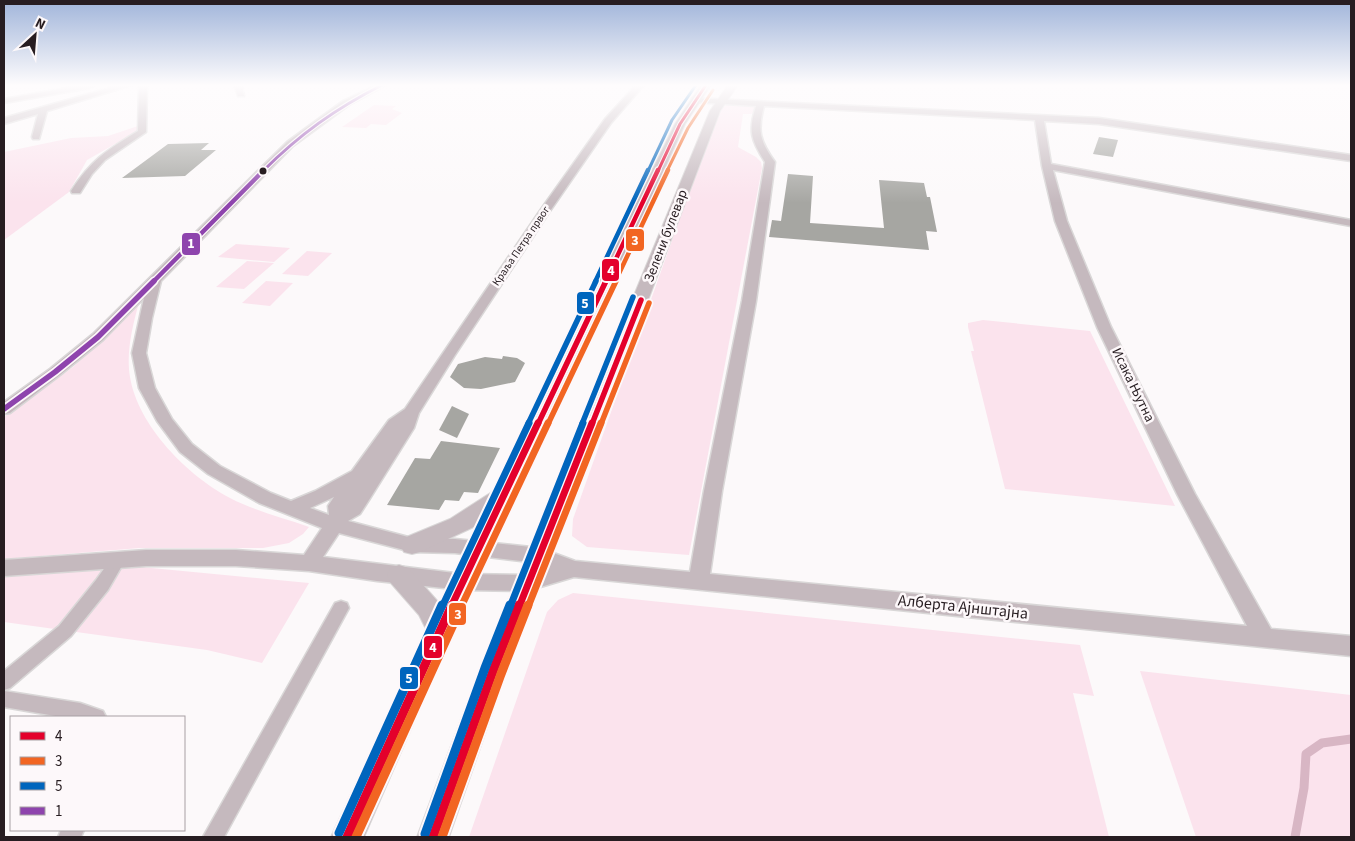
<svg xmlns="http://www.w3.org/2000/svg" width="1355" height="841" viewBox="0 0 1355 841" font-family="'Source Sans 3',sans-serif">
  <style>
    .green { fill: #fbe3ed }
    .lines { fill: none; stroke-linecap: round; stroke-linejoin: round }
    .stream { stroke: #d8b6c4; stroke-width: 9 }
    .building { fill: #a6a6a2 }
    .pedestrian-casing { stroke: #d9d7d7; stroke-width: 3 }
    .minor-casing { stroke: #d9d7d7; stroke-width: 3 }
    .tertiary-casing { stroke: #d9d7d7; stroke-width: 2 }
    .pedestrian { fill: #c5b9be; fill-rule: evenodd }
    .minor { fill: #c5b9be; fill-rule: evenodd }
    .tertiary { fill: #c5b9be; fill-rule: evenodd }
    .bus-1-far4-casing { stroke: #fdf8fa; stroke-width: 5 }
    .bus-1-far3-casing { stroke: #fdf8fa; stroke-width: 7 }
    .bus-1-far2-casing { stroke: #fdf8fa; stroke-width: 9 }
    .bus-1-far1-casing { stroke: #fdf8fa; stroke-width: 11 }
    .bus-1-casing { stroke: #fdf8fa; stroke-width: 13 }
    .bus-2-far4-casing { stroke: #fdf8fa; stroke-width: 5 }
    .bus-2-far3-casing { stroke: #fdf8fa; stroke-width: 7 }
    .bus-2-far2-casing { stroke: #fdf8fa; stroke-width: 9 }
    .bus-2-far1-casing { stroke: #fdf8fa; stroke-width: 11 }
    .bus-2-casing { stroke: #fdf8fa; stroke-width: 13 }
    .bus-3-far4-casing { stroke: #fdf8fa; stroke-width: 5 }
    .bus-3-far3-casing { stroke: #fdf8fa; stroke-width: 7 }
    .bus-3-far2-casing { stroke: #fdf8fa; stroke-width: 9 }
    .bus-3-far1-casing { stroke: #fdf8fa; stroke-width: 11 }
    .bus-3-casing { stroke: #fdf8fa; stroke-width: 13 }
    .bus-4-far2-casing { stroke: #fdf8fa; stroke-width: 5 }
    .bus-4-far1-casing { stroke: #fdf8fa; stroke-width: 7 }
    .bus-4-casing { stroke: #fdf8fa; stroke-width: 9 }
    .bus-1-far4 { stroke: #e4002b; stroke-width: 3 }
    .bus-1-far3 { stroke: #e4002b; stroke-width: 4.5 }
    .bus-1-far2 { stroke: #e4002b; stroke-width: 5.5 }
    .bus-1-far1 { stroke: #e4002b; stroke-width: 7 }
    .bus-1 { stroke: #e4002b; stroke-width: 9 }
    .bus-2-far4 { stroke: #f26522; stroke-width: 3 }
    .bus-2-far3 { stroke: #f26522; stroke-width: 4.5 }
    .bus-2-far2 { stroke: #f26522; stroke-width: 5.5 }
    .bus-2-far1 { stroke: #f26522; stroke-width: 7 }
    .bus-2 { stroke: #f26522; stroke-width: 9 }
    .bus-3-far4 { stroke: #0065bd; stroke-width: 3 }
    .bus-3-far3 { stroke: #0065bd; stroke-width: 4.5 }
    .bus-3-far2 { stroke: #0065bd; stroke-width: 5.5 }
    .bus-3-far1 { stroke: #0065bd; stroke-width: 7 }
    .bus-3 { stroke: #0065bd; stroke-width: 9 }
    .bus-4-far2 { stroke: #8e44ad; stroke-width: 3 }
    .bus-4-far1 { stroke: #8e44ad; stroke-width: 4.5 }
    .bus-4 { stroke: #8e44ad; stroke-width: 5.5 }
    .bus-dot { fill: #271d21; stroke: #fdf8fa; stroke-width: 2 }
    .labels { text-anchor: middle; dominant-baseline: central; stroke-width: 5; stroke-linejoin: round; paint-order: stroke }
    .far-street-label { font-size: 11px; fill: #271d21; stroke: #fdf8fa }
    .street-label { font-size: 14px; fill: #271d21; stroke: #fdf8fa }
    .near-street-label { font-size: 16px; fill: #271d21; stroke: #fdf8fa }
    .line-badge { stroke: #fdf8fa; stroke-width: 2 }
    .badge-label { font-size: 14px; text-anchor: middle; font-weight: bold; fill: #fff }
  </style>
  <rect width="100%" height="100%" fill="#fcf9fa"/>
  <g class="green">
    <path d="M 728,104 L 755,107 L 756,111 L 751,114 L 743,114 L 738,147 L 756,157 L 761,162 L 762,168 L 689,555 L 587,547 L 572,536 L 573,519 L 718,111 Z"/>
    <path d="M 374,105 L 396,106 L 392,109 L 402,113 L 386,125 L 371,124 L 366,128 L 342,127 Z"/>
    <path d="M 141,125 L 135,136 L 115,144 L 87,160 L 69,192 L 4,240 L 4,152 L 71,138 L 108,136 Z"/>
    <path d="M 236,244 L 290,248 L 274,262 L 218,257 Z"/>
    <path d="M 307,251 L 332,253 L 308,276 L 282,274 Z"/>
    <path d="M 247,261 L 274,263 L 244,289 L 216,287 Z"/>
    <path d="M 266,281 L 293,283 L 270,306 L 242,303 Z"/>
    <path d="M 138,306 C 132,328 126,354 130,377 C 138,426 188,476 230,498 C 255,511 283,518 309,527 L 303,534 L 289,543 L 263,548 L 140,548 L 4,559 L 4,417 L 73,367 Z"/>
    <path d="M 983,320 L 1090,331 L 1175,506 L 1005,489 L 971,351 L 974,351 L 968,327 L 968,323 Z"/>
    <path d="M 106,567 L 141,567 L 309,583 L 262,663 L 207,650 L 4,622 L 4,575 Z"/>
    <path d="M 573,593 L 1080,645 L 1094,696 L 1073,693 L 1109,837 L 469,837 L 547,612 L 558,600 Z"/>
    <path d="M 1140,671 L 1351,695 L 1351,837 L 1196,837 Z"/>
  </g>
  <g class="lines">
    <path class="stream" d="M 1295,837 L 1304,788 L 1306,754 L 1322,743 L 1351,739"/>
  </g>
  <g class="building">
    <path d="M 1099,137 L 1118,140 L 1113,157 L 1093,154 Z"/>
    <path d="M 209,143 L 201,150 L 216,150 L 185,176 L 122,178 L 168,144 Z"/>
    <path d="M 788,174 L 813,176 L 810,223 L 884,228 L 879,180 L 924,183 L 927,197 L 930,197 L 937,232 L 926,231 L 929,250 L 769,237 L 772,220 L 781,221 Z"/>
    <path d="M 503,356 L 517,358 L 525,363 L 515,382 L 481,389 L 464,388 L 450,377 L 458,364 L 485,357 L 502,359 Z"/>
    <path d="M 452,406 L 469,414 L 457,438 L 439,430 Z"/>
    <path d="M 441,441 L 500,448 L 478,493 L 464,492 L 459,501 L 445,500 L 439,510 L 387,505 L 415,458 L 430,459 Z"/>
  </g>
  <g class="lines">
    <g class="pedestrian-casing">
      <g id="pedestrian">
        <path d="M 118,554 L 123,556 L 126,560 L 123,564 L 108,590 L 71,636 L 10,688 L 4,690 L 4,671 L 59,626 L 96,580 L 113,556 Z"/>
        <path d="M 341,601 L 347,603 L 349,608 L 224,837 L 203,837 L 335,603 Z"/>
        <path d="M 4,691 L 80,703 L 103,711 L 106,717 L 61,717 L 4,707 Z"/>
        <path d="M 61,830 L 84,830 L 81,837 L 58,837 Z"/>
      </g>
    </g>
    <g class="minor-casing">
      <g id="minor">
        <path d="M 83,85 L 94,86 L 90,88 L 4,103 L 4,99 Z"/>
        <path d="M 120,85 L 132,85 L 47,111 L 39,139 L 33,139 L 32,137 L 38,114 L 4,124 L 4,118 Z"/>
        <path d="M 139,85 L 147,85 L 146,132 L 105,160 L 92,174 L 80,193 L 72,193 L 71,191 C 92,159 106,151 138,131 Z"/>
        <path d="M 234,85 L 242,85 L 244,96 L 238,96 Z"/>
        <path d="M 376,85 L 386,85 L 349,105 L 293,146 L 161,281 L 152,318 L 146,353 L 155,388 L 172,419 L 192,444 L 220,466 L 271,493 L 291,501 L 315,491 L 352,471 L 389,420 L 405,409 L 539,212 L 605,119 L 636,85 L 644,85 L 611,123 L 548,214 L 455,355 L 419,413 L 414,428 L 369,500 L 360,514 L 348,521 L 412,538 L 455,539 L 540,548 L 575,561 L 690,572 L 704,491 L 742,301 L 765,162 C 751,140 748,131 756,106 L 695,102 L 692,102 L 692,98 L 1099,118 L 1351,155 L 1351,161 L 1099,124 L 1044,121 L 1051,164 L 1351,220 L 1351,226 L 1053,170 L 1067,221 L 1111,327 L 1195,494 L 1271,629 L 1351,636 L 1351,656 L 574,577 L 527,591 L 463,590 L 377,581 L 309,571 L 236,566 L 146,566 L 4,576 L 4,560 L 146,550 L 236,550 L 304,555 L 322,528 L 259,503 L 208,474 L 180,452 L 157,421 L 139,388 L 132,353 L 144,298 L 103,340 L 60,375 L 10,413 L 4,414 L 4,402 L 50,369 L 93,334 L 287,142 L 343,101 ZM 764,106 L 1035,120 L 1042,166 L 1055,221 L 1097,327 L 1177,494 L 1247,626 L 710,574 L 722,491 L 756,301 L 775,162 C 760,141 757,131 764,106 ZM 334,497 L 328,506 L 329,515 L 310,508 ZM 339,533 L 412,552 L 455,553 L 538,563 L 550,568 L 527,575 L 463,574 L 323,557 Z"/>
      </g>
    </g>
    <g class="tertiary-casing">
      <g id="tertiary">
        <path d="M 701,85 L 711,85 L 685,124 L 465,605 L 364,837 L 331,837 L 427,631 L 419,615 L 390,582 L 387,575 L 390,568 L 399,565 L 408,568 L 440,604 L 478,525 L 420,552 L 412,554 L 404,552 L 400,545 L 404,538 L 450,519 L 495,490 L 675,124 Z"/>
        <path d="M 728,85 L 738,85 L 720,111 L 507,671 L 449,837 L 417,837 L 479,671 L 710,111 Z"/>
      </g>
    </g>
    <use href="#pedestrian" class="pedestrian"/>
    <use href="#minor" class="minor"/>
    <use href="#tertiary" class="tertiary"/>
    <g class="bus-1-far4-casing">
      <path id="bus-1-far4" d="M 658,171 L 680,124 L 706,85"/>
    </g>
    <g class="bus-1-far3-casing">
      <path id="bus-1-far3" d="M 605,282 L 658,170"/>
    </g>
    <g class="bus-1-far2-casing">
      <g id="bus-1-far2">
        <path d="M 538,424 L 606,281"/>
        <path d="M 592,424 L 641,300"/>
      </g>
    </g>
    <g class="bus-1-far1-casing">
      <g id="bus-1-far1">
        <path d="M 451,607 L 538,423"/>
        <path d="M 519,607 L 592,423"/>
      </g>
    </g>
    <g class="bus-1-casing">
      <g id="bus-1">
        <path d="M 347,837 L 452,605"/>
        <path d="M 433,837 L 493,671 L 519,605"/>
      </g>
    </g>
    <g class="bus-2-far4-casing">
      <path id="bus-2-far4" d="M 667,171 L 688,128 L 713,90"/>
    </g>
    <g class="bus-2-far3-casing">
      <path id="bus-2-far3" d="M 615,282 L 668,170"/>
    </g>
    <g class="bus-2-far2-casing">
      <g id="bus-2-far2">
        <path d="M 548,424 L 616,281"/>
        <path d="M 601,424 L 649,303"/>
      </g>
    </g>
    <g class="bus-2-far1-casing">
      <g id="bus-2-far1">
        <path d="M 461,607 L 548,423"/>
        <path d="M 528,607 L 601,423"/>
      </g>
    </g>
    <g class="bus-2-casing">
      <g id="bus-2">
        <path d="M 356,837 L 462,605"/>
        <path d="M 442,837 L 501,674 L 528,605"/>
      </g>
    </g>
    <g class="bus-3-far4-casing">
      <path id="bus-3-far4" d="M 648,171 L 672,120 L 696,85"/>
    </g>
    <g class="bus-3-far3-casing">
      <path id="bus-3-far3" d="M 595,282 L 648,170"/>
    </g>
    <g class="bus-3-far2-casing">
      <g id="bus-3-far2">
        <path d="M 528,424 L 596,281"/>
        <path d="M 582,424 L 633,297"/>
      </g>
    </g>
    <g class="bus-3-far1-casing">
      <g id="bus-3-far1">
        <path d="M 442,607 L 529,423"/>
        <path d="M 510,607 L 583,423"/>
      </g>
    </g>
    <g class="bus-3-casing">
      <g id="bus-3">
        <path d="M 339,833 L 442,605"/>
        <path d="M 425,834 L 485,668 L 510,605"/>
      </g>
    </g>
    <g class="bus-4-far2-casing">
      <path id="bus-4-far2" d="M 263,171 C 300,134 335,109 382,85"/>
    </g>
    <g class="bus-4-far1-casing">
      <path id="bus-4-far1" d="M 153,282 L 264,170"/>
    </g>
    <g class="bus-4-casing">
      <path id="bus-4" d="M 4,409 L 55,372 L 98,337 L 154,281"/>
    </g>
    <use href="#bus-1-far4" class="bus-1-far4"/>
    <use href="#bus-1-far3" class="bus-1-far3"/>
    <use href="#bus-1-far2" class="bus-1-far2"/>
    <use href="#bus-1-far1" class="bus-1-far1"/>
    <use href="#bus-1" class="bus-1"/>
    <use href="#bus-2-far4" class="bus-2-far4"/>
    <use href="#bus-2-far3" class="bus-2-far3"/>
    <use href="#bus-2-far2" class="bus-2-far2"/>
    <use href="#bus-2-far1" class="bus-2-far1"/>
    <use href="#bus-2" class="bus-2"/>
    <use href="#bus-3-far4" class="bus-3-far4"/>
    <use href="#bus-3-far3" class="bus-3-far3"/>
    <use href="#bus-3-far2" class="bus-3-far2"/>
    <use href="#bus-3-far1" class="bus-3-far1"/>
    <use href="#bus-3" class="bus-3"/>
    <use href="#bus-4-far2" class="bus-4-far2"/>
    <use href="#bus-4-far1" class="bus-4-far1"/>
    <use href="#bus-4" class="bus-4"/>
  </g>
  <linearGradient id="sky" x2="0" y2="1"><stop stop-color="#a1b5da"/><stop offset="0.42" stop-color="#fefcfd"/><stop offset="1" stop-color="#fefcfd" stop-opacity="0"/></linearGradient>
  <rect width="1355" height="203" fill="url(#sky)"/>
  <circle class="bus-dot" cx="263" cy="171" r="4.5"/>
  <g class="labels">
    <g class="far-street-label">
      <text transform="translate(521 246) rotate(-56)">Краља Петра првог</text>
    </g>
    <g class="street-label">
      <text transform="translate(666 236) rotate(-69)">Зелени булевар</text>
      <text transform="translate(1133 385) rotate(64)">Исака Њутна</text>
    </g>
    <g class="near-street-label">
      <text transform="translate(963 607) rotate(6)">Алберта Ајнштајна</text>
    </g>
  </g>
  <g class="line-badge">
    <rect x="625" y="228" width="20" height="24" rx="5" fill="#f26522"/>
    <rect x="181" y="232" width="20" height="24" rx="5" fill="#8e44ad"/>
    <rect x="601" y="258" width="19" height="24" rx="5" fill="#e4002b"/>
    <rect x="576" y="291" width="19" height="24" rx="5" fill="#0065bd"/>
    <rect x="448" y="602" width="19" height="24" rx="5" fill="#f26522"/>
    <rect x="423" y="635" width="20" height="24" rx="5" fill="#e4002b"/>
    <rect x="399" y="666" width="20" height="24" rx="5" fill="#0065bd"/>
  </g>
  <g class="badge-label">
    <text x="635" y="245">3</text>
    <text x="191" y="248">1</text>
    <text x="611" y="275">4</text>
    <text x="585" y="308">5</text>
    <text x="458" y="619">3</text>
    <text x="433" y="652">4</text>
    <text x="409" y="683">5</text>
  </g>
  <rect width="1355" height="841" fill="none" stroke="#271d21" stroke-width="10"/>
  <rect x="10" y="716" width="175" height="115" fill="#fdf8fa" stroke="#a7a0a3"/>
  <rect x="20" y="732" width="25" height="8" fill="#e4002b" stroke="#a7a0a3"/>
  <text x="55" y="741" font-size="15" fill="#271d21">4</text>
  <rect x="20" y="757" width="25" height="8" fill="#f26522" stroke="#a7a0a3"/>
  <text x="55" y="766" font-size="15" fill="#271d21">3</text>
  <rect x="20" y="782" width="25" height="8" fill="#0065bd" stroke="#a7a0a3"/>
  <text x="55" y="791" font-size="15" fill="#271d21">5</text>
  <rect x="20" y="807" width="25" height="8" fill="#8e44ad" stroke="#a7a0a3"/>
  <text x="55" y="816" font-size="15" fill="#271d21">1</text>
  <g transform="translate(35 35) rotate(26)" stroke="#fdf8fa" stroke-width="4" paint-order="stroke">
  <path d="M0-4L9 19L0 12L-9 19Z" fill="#271d21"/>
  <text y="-8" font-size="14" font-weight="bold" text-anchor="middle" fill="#271d21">N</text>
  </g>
</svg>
